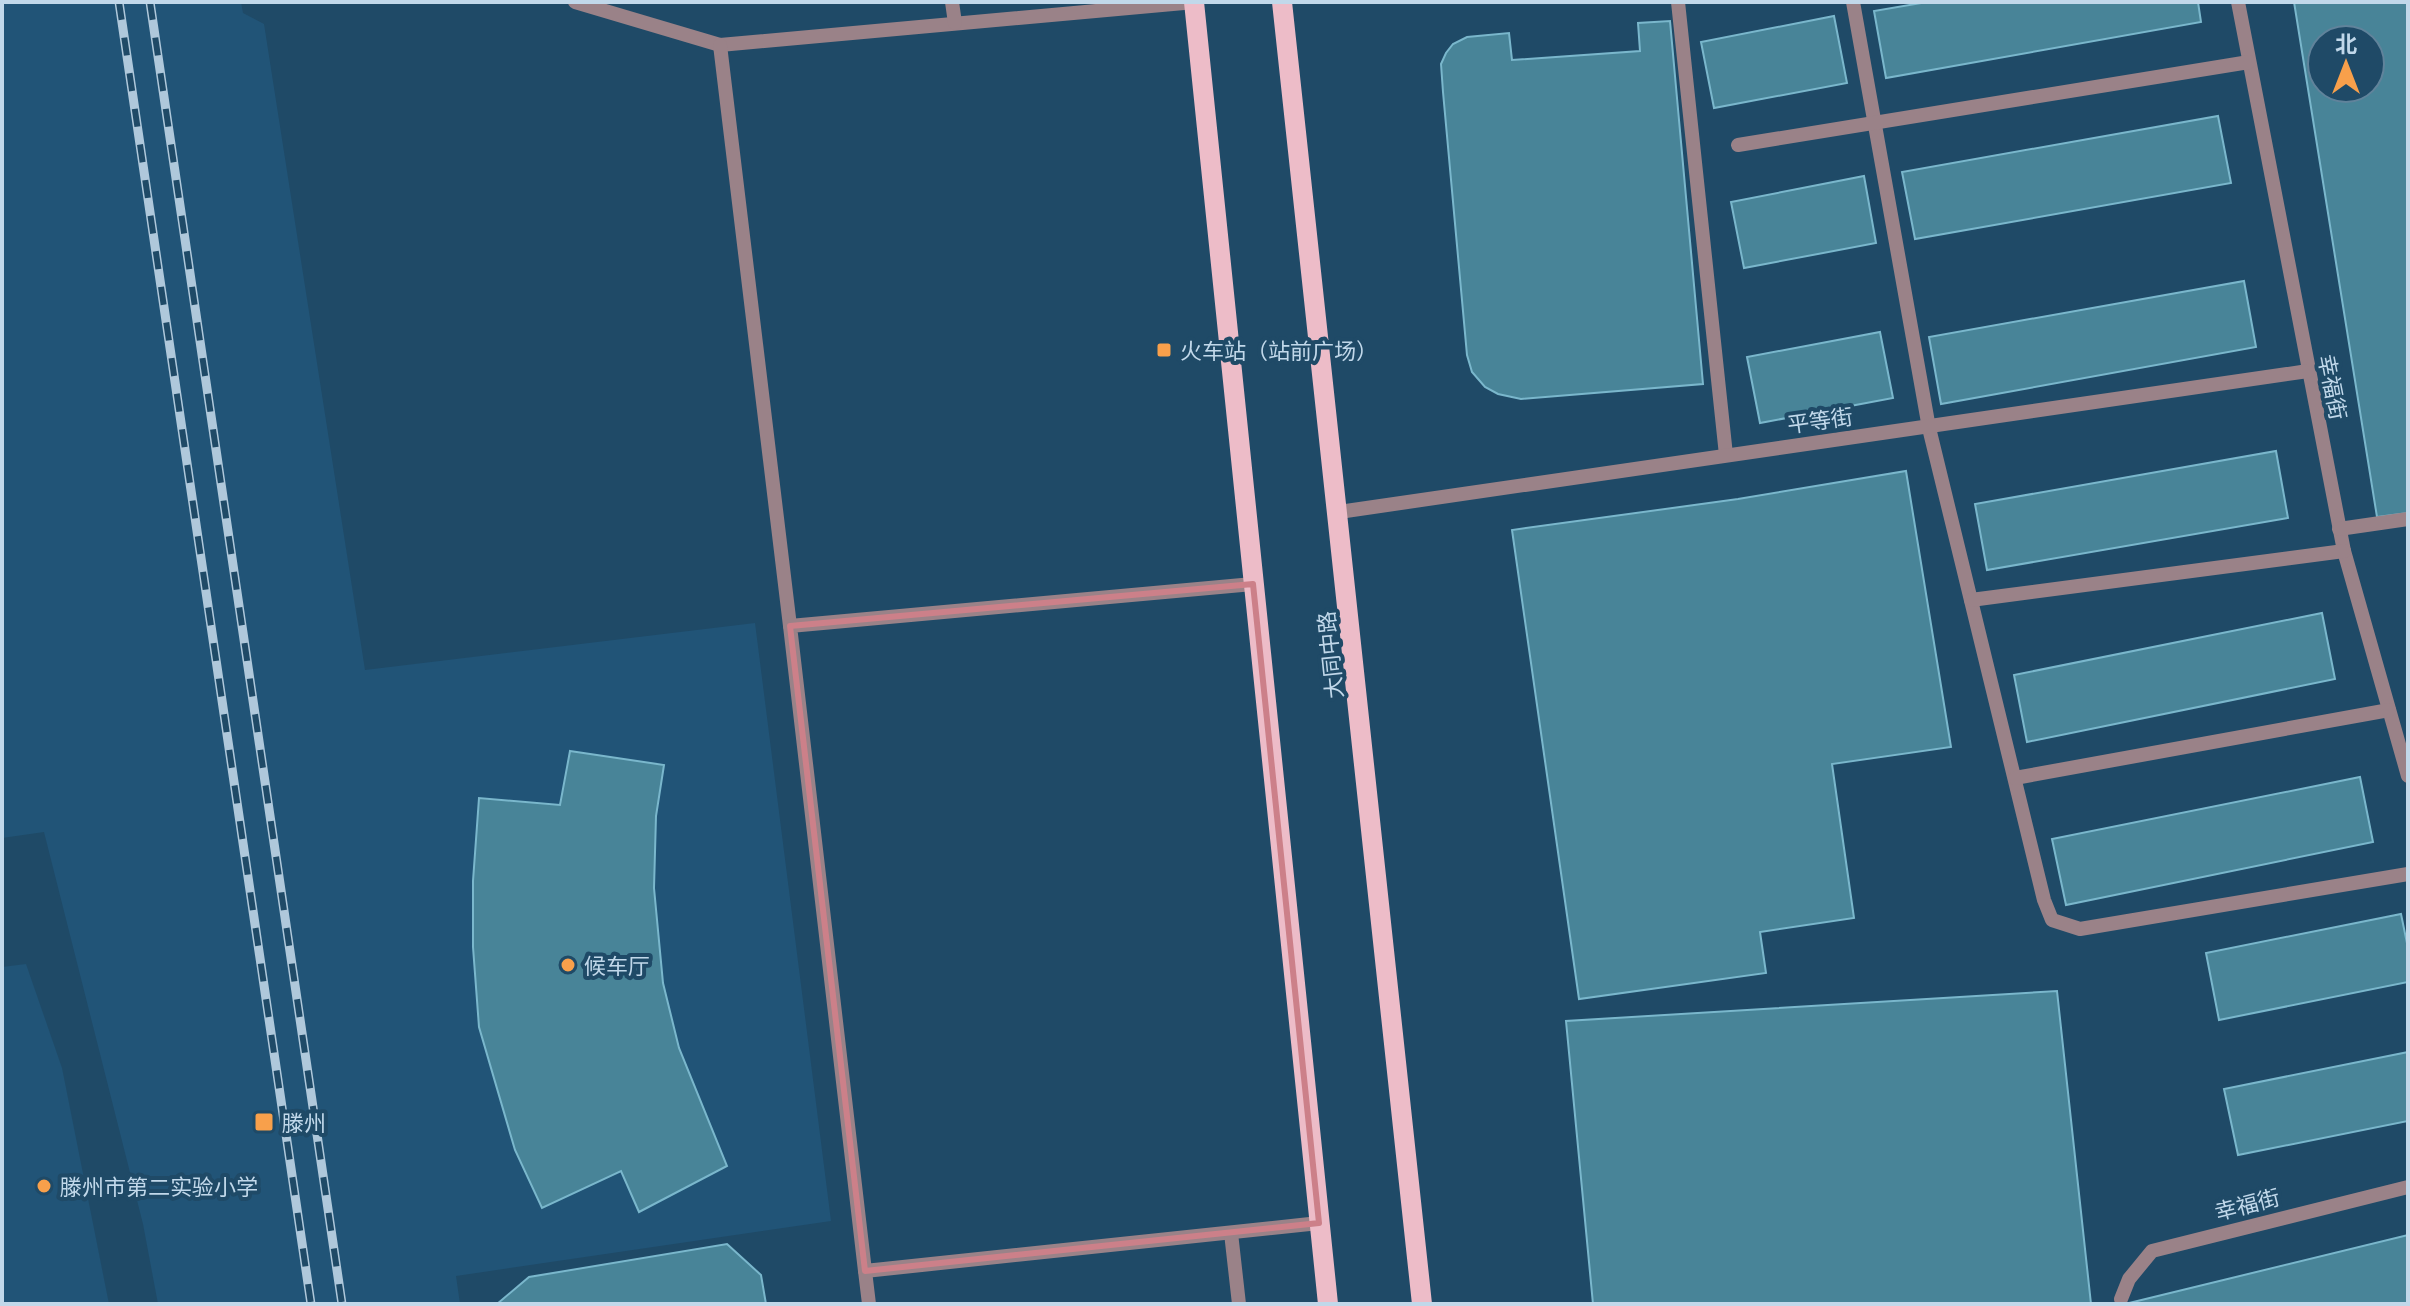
<svg xmlns="http://www.w3.org/2000/svg" width="2410" height="1306" viewBox="0 0 2410 1306" font-family="Commissioner,'Noto Sans SC',sans-serif">
  <style>
    .built { fill: #215477 }
    .building { fill: #488498; stroke: #7ab7cc; stroke-width: 2; fill-rule: evenodd }
    .lines { fill: none; stroke-linecap: round; stroke-linejoin: round }
    .minor { stroke: #9a8288; stroke-width: 14 }
    .major { stroke: #edbcc8; stroke-width: 20 }
    .rail-casing { stroke: #afc8db; stroke-width: 9 }
    .rail { stroke: #1f4a67; stroke-width: 6; stroke-dasharray: 18; stroke-linecap: butt }
    .marked { fill: none; stroke: #cc8089; stroke-width: 6; stroke-linejoin: round }
    .poi-dot { fill: #f8a04b; stroke: #1f4a67; stroke-width: 3 }
    .labels { text-anchor: middle; dominant-baseline: central; stroke-width: 8; stroke-linejoin: round; paint-order: stroke }
    .poi-label { font-size: 22px; fill: #c1d8ea; stroke: #1f4a67; text-anchor: start }
    .street-label { font-size: 22px; fill: #c1d8ea; stroke: #1f4a67 }
  </style>
  <rect width="100%" height="100%" fill="#1f4a67"/>
  <g class="built">
    <path d="M 2,2 L 241,2 L 243,13 L 264,24 L 365,670 L 755,623 L 831,1221 L 456,1276 L 460,1304 L 158,1304 L 143,1224 L 44,832 L 2,838 Z"/>
    <path d="M 26,964 L 62,1068 L 109,1304 L 2,1304 L 2,967 Z"/>
  </g>
  <g class="building">
    <path d="M 1927,2 L 2198,2 L 2201,22 L 1886,78 L 1874,11 Z"/>
    <path d="M 2294,2 L 2408,2 L 2408,513 L 2377,517 ZM 2322,40 L 2370,40 L 2370,88 L 2322,88 Z"/>
    <path d="M 1834,16 L 1847,83 L 1714,108 L 1701,42 Z"/>
    <path d="M 1670,21 L 1703,384 L 1521,399 L 1498,394 L 1485,387 L 1472,372 L 1467,355 L 1443,92 L 1441,64 L 1446,53 L 1453,44 L 1467,37 L 1509,33 L 1512,60 L 1640,51 L 1638,23 Z"/>
    <path d="M 2218,116 L 2231,183 L 1915,239 L 1902,172 Z"/>
    <path d="M 1864,176 L 1876,243 L 1744,268 L 1731,202 Z"/>
    <path d="M 2244,281 L 2256,347 L 1941,404 L 1929,337 Z"/>
    <path d="M 1880,332 L 1893,398 L 1760,423 L 1747,357 Z"/>
    <path d="M 2276,451 L 2288,518 L 1987,570 L 1975,504 Z"/>
    <path d="M 1906,471 L 1951,747 L 1832,764 L 1854,918 L 1760,932 L 1766,973 L 1579,999 L 1512,530 L 1738,499 Z"/>
    <path d="M 2322,613 L 2335,679 L 2027,742 L 2014,675 Z"/>
    <path d="M 570,751 L 664,765 L 656,816 L 654,888 L 663,983 L 679,1048 L 727,1166 L 639,1212 L 621,1171 L 542,1208 L 515,1150 L 479,1027 L 473,947 L 473,881 L 479,798 L 560,805 Z"/>
    <path d="M 2360,777 L 2373,842 L 2066,905 L 2052,839 Z"/>
    <path d="M 2401,914 L 2408,948 L 2408,982 L 2219,1020 L 2206,953 Z"/>
    <path d="M 2057,991 L 2091,1304 L 1593,1304 L 1566,1021 Z"/>
    <path d="M 2408,1052 L 2408,1121 L 2238,1155 L 2224,1089 Z"/>
    <path d="M 2408,1235 L 2408,1304 L 2125,1304 Z"/>
    <path d="M 727,1244 L 761,1275 L 766,1304 L 497,1304 L 529,1277 Z"/>
  </g>
  <g class="lines">
    <g class="minor">
      <path d="M 575,2 L 720,45 L 1195,2"/>
      <path d="M 952,2 L 955,23"/>
      <path d="M 1678,2 L 1726,455"/>
      <path d="M 1853,2 L 1929,428 L 2044,900 L 2052,920 L 2080,929 L 2408,874"/>
      <path d="M 2238,2 L 2344,551 L 2408,776"/>
      <path d="M 720,45 L 790,626"/>
      <path d="M 1738,145 L 2249,62"/>
      <path d="M 1339,512 L 2308,371"/>
      <path d="M 2339,529 L 2408,519"/>
      <path d="M 1253,584 L 790,626 L 865,1271 L 1319,1223"/>
      <path d="M 1971,600 L 2344,551"/>
      <path d="M 2015,778 L 2389,710"/>
      <path d="M 1231,1233 L 1239,1304"/>
      <path d="M 865,1271 L 869,1304"/>
      <path d="M 2121,1299 L 2129,1279 L 2152,1251 L 2408,1187"/>
    </g>
    <g class="major">
      <path d="M 1194,2 L 1328,1304"/>
      <path d="M 1282,2 L 1422,1304"/>
    </g>
    <g class="rail-casing">
      <g id="rail">
        <path d="M 119,2 L 311,1304"/>
        <path d="M 150,2 L 342,1304"/>
      </g>
    </g>
    <use href="#rail" class="rail"/>
  </g>
  <path class="marked" d="M 1253,584 L 1319,1223 L 865,1271 L 790,626 Z"/>
  <g class="poi-dot">
    <rect x="1156" y="342" width="16" height="16" rx="4"/>
    <circle cx="568" cy="965" r="8"/>
    <rect x="254" y="1112" width="20" height="20" rx="4"/>
    <circle cx="44" cy="1186" r="8"/>
  </g>
  <g class="labels">
    <g class="poi-label">
      <text x="1180" y="350">火车站（站前广场）</text>
      <text x="584" y="965">候车厅</text>
      <text x="282" y="1122">滕州</text>
      <text x="60" y="1186">滕州市第二实验小学</text>
    </g>
    <g class="street-label">
      <text transform="translate(2333 387) rotate(79)">幸福街</text>
      <text transform="translate(1820 420) rotate(-8)">平等街</text>
      <text transform="translate(1330 655) rotate(-96)">大同中路</text>
      <text transform="translate(2247 1204) rotate(-14)">幸福街</text>
    </g>
  </g>
  <rect width="2410" height="1306" fill="none" stroke="#c1d8ea" stroke-width="8"/>
  <g transform="translate(2346 64)"><circle r="38" fill="#1f4a67" stroke="#60839b" stroke-width="2"/>
  <path d="M0-6L14 30L0 20L-14 30Z" fill="#f8a04b"/>
  <text y="-12" font-size="22" font-weight="bold" text-anchor="middle" fill="#c1d8ea">北</text>
  </g>
</svg>
